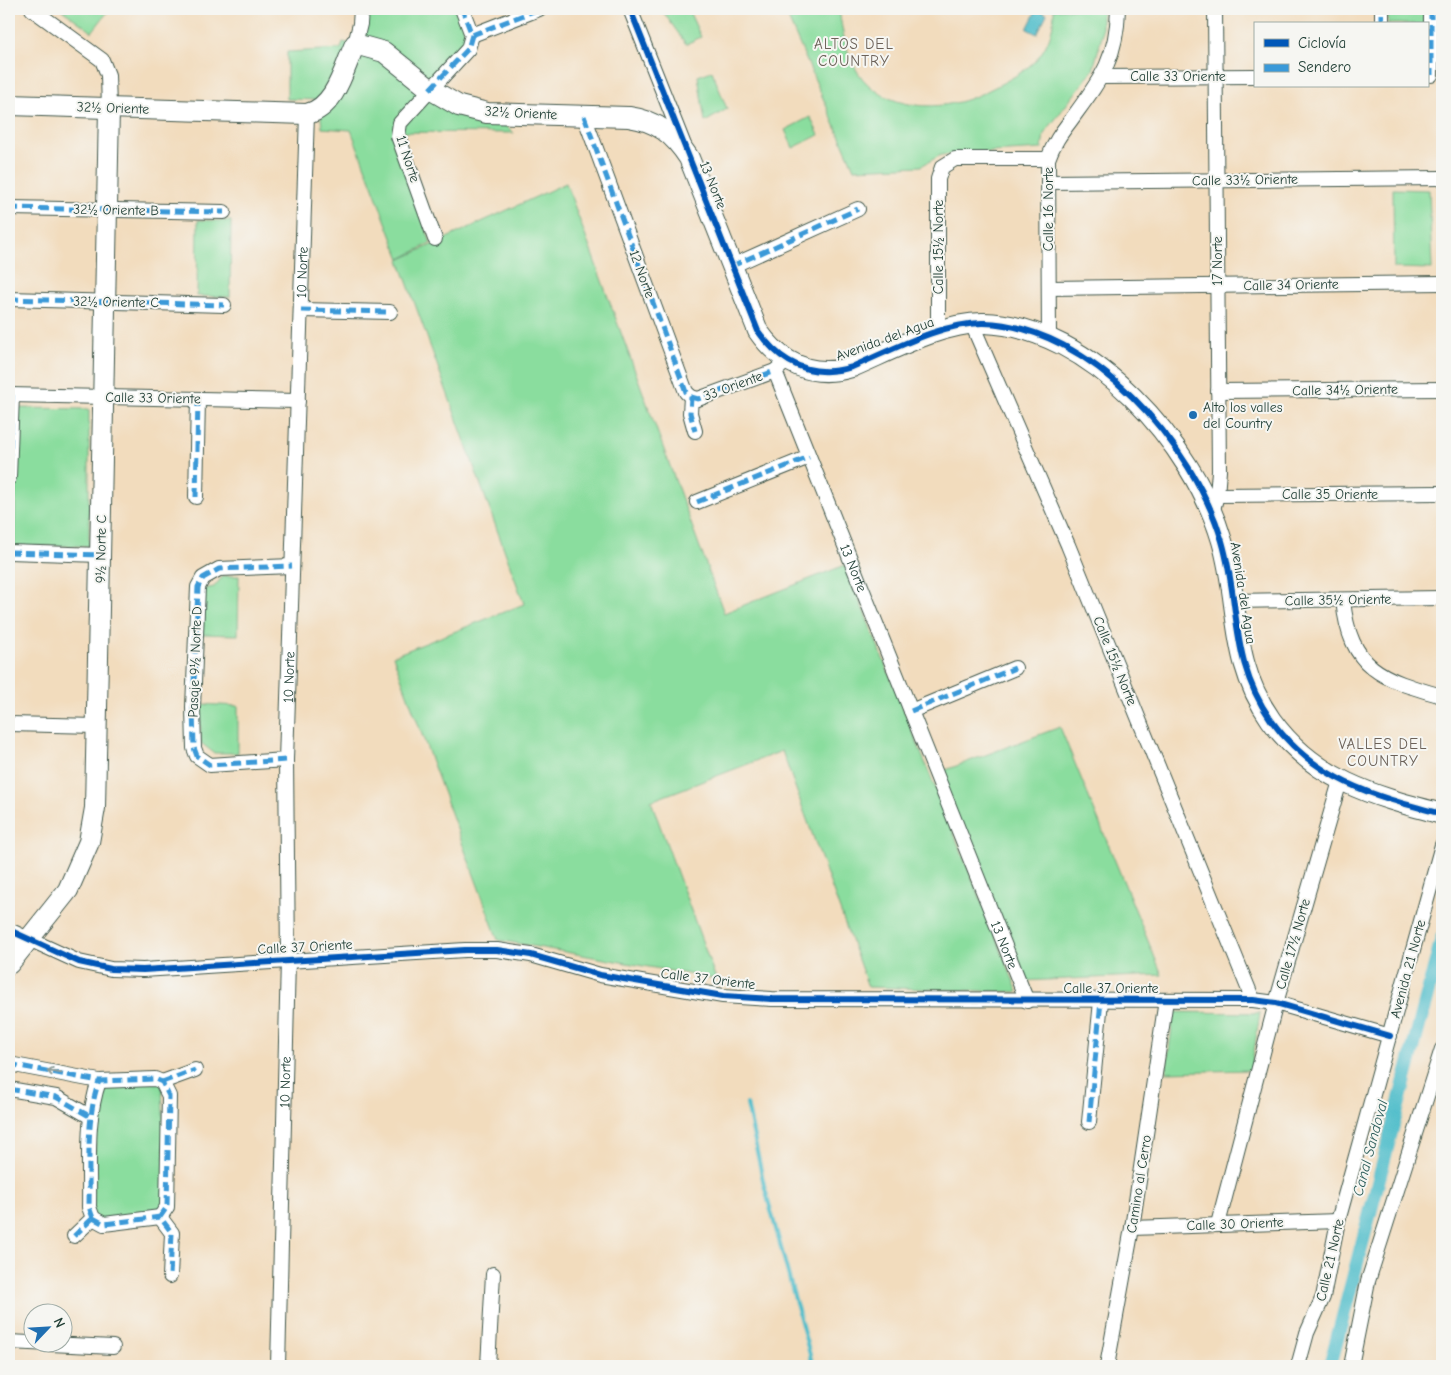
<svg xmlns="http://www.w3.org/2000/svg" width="1451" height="1375" viewBox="0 0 1451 1375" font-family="'Comic Neue',sans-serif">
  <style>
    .green { fill: #8add9e; stroke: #548d69 }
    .water { fill: #50bdca; stroke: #387d7f }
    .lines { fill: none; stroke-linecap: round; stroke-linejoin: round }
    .stream { stroke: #50bdca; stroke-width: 4 }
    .canal { stroke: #50bdca; stroke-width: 14 }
    .street-casing { stroke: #3f5549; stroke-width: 16 }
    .secondary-casing { stroke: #3f5549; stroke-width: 22 }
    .street { stroke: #fff; stroke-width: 14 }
    .secondary { stroke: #fff; stroke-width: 20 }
    .quiet { stroke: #3a99d8; stroke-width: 5; stroke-dasharray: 10 5; stroke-linecap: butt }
    .cycleway-casing { stroke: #f6f6f2; stroke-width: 9 }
    .cycleway { stroke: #0057b8; stroke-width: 6 }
    .oneway { stroke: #8f9e9a }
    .poi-dot { fill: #1f6fb2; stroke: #f6f6f2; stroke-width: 2 }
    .labels { text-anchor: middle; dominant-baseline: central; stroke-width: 4; stroke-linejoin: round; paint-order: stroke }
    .street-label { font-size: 14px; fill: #1f3d34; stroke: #f6f6f2 }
    .poi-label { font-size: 14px; fill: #1f3d34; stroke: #f6f6f2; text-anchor: start }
    .neighbourhood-label { font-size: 15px; letter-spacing: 1px; fill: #6c6259; stroke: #f6f6f2 }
    .water-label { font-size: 15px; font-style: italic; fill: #2b5d5a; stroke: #f6f6f2 }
  </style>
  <rect width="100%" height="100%" fill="#f6f6f2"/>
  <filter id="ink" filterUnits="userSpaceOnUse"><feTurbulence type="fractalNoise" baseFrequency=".02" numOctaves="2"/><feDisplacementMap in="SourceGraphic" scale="10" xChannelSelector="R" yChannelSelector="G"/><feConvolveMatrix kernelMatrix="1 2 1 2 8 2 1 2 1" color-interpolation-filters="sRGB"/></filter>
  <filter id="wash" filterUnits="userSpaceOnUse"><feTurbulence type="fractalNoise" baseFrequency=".0096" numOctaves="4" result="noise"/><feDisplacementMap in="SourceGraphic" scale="20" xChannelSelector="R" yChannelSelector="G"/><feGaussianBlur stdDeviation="1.12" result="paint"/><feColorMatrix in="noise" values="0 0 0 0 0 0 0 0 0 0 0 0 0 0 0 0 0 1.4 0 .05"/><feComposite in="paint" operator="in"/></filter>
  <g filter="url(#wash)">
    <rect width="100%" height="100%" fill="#f2dcbd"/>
    <g class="green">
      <path d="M 61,9 L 110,9 L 92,32 Z"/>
      <path d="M 366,9 L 456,9 L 467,36 L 464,48 L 430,81 L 360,40 Z"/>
      <path d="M 661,9 L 688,9 L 701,37 L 686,44 Z"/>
      <path d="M 784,9 L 839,9 C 842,30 846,55 859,74 C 881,105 924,111 959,102 C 972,99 985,92 997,86 C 1014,77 1032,68 1042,52 C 1051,39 1054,24 1054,9 L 1102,9 L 1102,36 L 1093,70 L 1044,134 L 1042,149 L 941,155 L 921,166 L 854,169 Z"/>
      <rect x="1388" y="9" width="36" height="15"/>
      <path d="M 343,42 L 364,47 L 503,123 L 514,133 L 393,132 L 431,243 L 400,259 L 351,130 L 322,128 L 319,100 L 287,99 L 287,52 L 341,49 Z"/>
      <path d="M 712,71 L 727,109 L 705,122 L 698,76 Z"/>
      <path d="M 810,117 L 819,135 L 793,148 L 785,130 Z"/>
      <path d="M 566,183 L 724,613 L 845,565 L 1018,992 L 868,987 L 782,751 L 651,801 L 716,979 L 498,940 L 393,656 L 524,604 L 399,260 Z"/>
      <path d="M 1393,189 L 1429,190 L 1432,269 L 1394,268 Z"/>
      <path d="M 198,220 L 231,221 L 230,297 L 197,296 Z"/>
      <path d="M 18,408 L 89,409 L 89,546 L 14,546 Z"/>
      <path d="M 223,576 L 239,576 L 238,635 L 200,634 L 203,589 L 214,587 Z"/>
      <path d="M 200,704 L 238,706 L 238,753 L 214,753 L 201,743 Z"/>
      <path d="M 1060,727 L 1162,975 L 1022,981 L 935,774 Z"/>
      <path d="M 1174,1012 L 1260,1013 L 1251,1070 L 1166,1072 Z"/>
      <path d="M 99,1081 L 162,1082 L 166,1210 L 104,1224 L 91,1214 Z"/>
    </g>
    <path class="water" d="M 1037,9 L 1047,14 L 1037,34 L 1027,29 Z"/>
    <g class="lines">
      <path class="stream" d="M 747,1104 L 764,1185 L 813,1366"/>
      <path class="canal" d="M 1330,1366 L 1442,938"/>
    </g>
  </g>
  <g filter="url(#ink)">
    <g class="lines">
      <g class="street-casing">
        <g id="street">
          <path d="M 32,9 L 102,60 L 108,75 L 109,108"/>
          <path d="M 630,9 L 684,145"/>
          <path d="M 1431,9 L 1431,75"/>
          <path d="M 1382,24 L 1382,9"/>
          <path d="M 472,35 L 539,9"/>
          <path d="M 355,44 L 360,24 L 361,9"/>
          <path d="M 1102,77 L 1255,76"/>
          <path d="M 584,116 L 686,392 L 691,397 L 690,413 L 695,431"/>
          <path d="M 1048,182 L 1442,178"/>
          <path d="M 9,208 L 224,212"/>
          <path d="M 435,239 L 398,136 L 400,123 L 468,49 L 472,35 L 462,9"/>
          <path d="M 732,266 L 858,209"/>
          <path d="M 1049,288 L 1442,283"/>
          <path d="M 9,299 L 224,305"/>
          <path d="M 301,310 L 390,312"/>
          <path d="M 972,324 L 1068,545 L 1253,1000"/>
          <path d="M 938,333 L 938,179 L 942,167 L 955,159 L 1048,159"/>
          <path d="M 1049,339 L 1048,159 C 1053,144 1061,133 1071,120 C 1100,80 1117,60 1118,9"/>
          <path id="s1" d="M 775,371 L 1027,1001"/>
          <path d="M 1218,391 L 1442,389"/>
          <path d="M 9,395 L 298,401"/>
          <path d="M 691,397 L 698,399 L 775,371 L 781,366"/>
          <path d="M 9,478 L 12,395"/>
          <path d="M 1217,495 L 1442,493"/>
          <path d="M 196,497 L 198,399"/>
          <path d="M 697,502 L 809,457"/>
          <path d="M 1212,513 L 1217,495 L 1219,471 L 1215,9"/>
          <path d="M 9,552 L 100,555"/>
          <path d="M 1343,600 C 1350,670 1382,679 1442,696"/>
          <path d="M 1234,601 L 1442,598"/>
          <path d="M 911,711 L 1015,668"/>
          <path d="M 9,724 L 97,726"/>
          <path d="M 286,760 L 210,765 L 197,756 L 194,748 L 193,707 L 198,587 L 203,578 L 219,569 L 292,566"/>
          <path d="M 9,930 L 79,962 L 111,969 L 143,970 L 465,950 L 497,950 L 531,955 L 600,975 L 723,996 L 772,999 L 1253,1000 L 1276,1003 L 1390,1036"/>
          <path d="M 9,1064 L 99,1081 L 155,1079 L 162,1082 L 169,1096 L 167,1207 L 160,1217 L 172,1233 L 170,1276"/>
          <path d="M 162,1082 L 195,1070"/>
          <path d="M 9,1089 L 56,1097 L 91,1117"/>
          <path d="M 1089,1122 L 1101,1001"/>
          <path d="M 93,1218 L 89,1207 C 90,1165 85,1121 99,1081"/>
          <path d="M 93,1218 L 104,1224 L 160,1217"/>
          <path d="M 1218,1224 L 1276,1003 L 1340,781"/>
          <path d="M 1132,1228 L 1338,1221"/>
          <path d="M 74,1236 L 93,1218"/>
          <path d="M 9,1342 L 113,1347"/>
          <path id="s2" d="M 278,1366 L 288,960 L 286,760 L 307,114"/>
          <path d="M 488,1366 L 493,1274"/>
          <path d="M 1107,1366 L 1132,1228 L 1166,1000"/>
          <path d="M 1298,1366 L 1307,1333 L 1323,1297 L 1338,1221 L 1442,845"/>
          <path d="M 1351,1366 L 1368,1281 L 1442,1049"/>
        </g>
      </g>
      <g class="secondary-casing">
        <g id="secondary">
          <path d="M 9,105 L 307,114 C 336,107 344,68 355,44 L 384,52 L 430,89 L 459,106 L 487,113 L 629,117 C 658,121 674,135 689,158 L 758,331 C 781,364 812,379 852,367 C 890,351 943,322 984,323 C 1091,326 1194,445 1222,541 C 1241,606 1229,660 1271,720 C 1315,781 1374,796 1442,814"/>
          <path d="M 9,964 L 68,890 L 89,842 L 95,808 L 109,108"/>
        </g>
      </g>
      <use href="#street" class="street"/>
      <use href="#secondary" class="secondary"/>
      <g class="quiet">
        <path d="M 1431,9 L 1431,75"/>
        <path d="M 1382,24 L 1382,9"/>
        <path d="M 472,35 L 539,9"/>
        <path d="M 430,89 L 468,49 L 472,35 L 462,9"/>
        <path d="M 584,116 L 686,392 L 691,397 L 690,413 L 695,431"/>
        <path d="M 9,208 L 224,212"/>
        <path d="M 732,266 L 858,209"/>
        <path d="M 9,299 L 224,305"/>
        <path d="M 301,310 L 390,312"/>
        <path d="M 691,397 L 698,399 L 775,371"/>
        <path d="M 9,478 L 12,395"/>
        <path d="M 196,497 L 198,399"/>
        <path d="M 697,502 L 809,457"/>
        <path d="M 9,552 L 100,555"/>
        <path d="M 911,711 L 1015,668"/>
        <path d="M 286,760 L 210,765 L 197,756 L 194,748 L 193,707 L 198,587 L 203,578 L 219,569 L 292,566"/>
        <path d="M 9,1064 L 99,1081 L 155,1079 L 162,1082 L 169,1096 L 167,1207 L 160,1217 L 172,1233 L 170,1276"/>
        <path d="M 162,1082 L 195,1070"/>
        <path d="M 9,1089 L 56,1097 L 91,1117"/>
        <path d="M 1089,1122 L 1101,1001"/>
        <path d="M 93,1218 L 89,1207 C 90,1165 85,1121 99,1081"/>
        <path d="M 93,1218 L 104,1224 L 160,1217"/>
        <path d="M 74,1236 L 93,1218"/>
      </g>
      <g class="cycleway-casing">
        <g id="cycleway">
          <path d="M 630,9 L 758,331 C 781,364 812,379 852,367 C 890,351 943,322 984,323 C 1091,326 1194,445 1222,541 C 1241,606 1229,660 1271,720 C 1315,781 1374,796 1442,814"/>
          <path d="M 9,930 L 79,962 L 111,969 L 143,970 L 465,950 L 497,950 L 531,955 L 600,975 L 723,996 L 772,999 L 1253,1000 L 1276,1003 L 1390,1036"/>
        </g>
      </g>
      <use href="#cycleway" class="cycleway"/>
    </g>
    <defs><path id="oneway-shaft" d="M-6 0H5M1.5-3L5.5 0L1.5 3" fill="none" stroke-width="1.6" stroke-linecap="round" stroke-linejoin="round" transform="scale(1.25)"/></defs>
    <use class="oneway" href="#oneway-shaft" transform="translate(54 1072) rotate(-170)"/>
  </g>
  <circle class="poi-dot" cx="1193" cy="415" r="5"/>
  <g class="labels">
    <g class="street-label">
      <text x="1178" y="76">Calle 33 Oriente</text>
      <text transform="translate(113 108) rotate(2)">32½ Oriente</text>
      <text transform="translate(521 113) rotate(3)">32½ Oriente</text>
      <text transform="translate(408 159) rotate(72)">11 Norte</text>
      <text transform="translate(1245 180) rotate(-1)">Calle 33½ Oriente</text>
      <text transform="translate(713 185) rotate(68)">13 Norte</text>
      <text transform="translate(1048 209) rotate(-90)">Calle 16 Norte</text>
      <text transform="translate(116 210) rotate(1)">32½ Oriente B</text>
      <text transform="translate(938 247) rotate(-90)">Calle 15½ Norte</text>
      <text transform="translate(1217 261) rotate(-90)">17 Norte</text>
      <text stroke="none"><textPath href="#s2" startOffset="1094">10 Norte</textPath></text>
      <text transform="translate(642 274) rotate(70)">12 Norte</text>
      <text transform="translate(1291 285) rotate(-1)">Calle 34 Oriente</text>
      <text transform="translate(116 302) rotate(1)">32½ Oriente C</text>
      <text transform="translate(885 339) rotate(-20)">Avenida del Agua</text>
      <text transform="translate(733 386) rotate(-20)">33 Oriente</text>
      <text transform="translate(1345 390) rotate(-1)">Calle 34½ Oriente</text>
      <text transform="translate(153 398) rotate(1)">Calle 33 Oriente</text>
      <text x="1330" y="494">Calle 35 Oriente</text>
      <text transform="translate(101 549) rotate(-89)">9½ Norte C</text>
      <text stroke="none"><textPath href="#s1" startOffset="212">13 Norte</textPath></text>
      <text transform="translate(1243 593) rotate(81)">Avenida del Agua</text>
      <text transform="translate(1338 600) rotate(-1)">Calle 35½ Oriente</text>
      <text transform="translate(1115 661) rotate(68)">Calle 15½ Norte</text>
      <text transform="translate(195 662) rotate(-88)">Pasaje 9½ Norte D</text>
      <text stroke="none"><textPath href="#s2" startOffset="689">10 Norte</textPath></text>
      <text stroke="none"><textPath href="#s1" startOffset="618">13 Norte</textPath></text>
      <text transform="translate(1293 944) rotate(-74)">Calle 17½ Norte</text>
      <text transform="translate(305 947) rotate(-3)">Calle 37 Oriente</text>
      <text transform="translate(1408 969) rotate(-75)">Avenida 21 Norte</text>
      <text transform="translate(708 979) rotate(7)">Calle 37 Oriente</text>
      <text x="1111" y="988">Calle 37 Oriente</text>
      <text stroke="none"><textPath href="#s2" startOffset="284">10 Norte</textPath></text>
      <text transform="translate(1139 1184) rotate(-81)">Camino al Cerro</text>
      <text transform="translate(1235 1224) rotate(-2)">Calle 30 Oriente</text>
      <text transform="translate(1330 1260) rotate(-77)">Calle 21 Norte</text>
    </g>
    <g class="poi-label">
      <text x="1203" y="407">Alto los valles<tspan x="1203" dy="16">del Country</tspan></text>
    </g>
    <g class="neighbourhood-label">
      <text x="854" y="44">ALTOS DEL<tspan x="854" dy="17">COUNTRY</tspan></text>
      <text x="1383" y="744">VALLES DEL<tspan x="1383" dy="17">COUNTRY</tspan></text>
    </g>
    <g class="water-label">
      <text transform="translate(1370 1148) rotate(-75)">Canal Sandoval</text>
    </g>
  </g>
  <rect width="1451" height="1375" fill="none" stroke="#f6f6f2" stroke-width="30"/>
  <rect x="1254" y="22" width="175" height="65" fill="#f6f6f2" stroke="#a0aca6"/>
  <rect x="1264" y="39" width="25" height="8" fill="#0057b8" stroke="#a0aca6"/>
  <text x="1298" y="48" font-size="15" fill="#1f3d34">Ciclovía</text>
  <rect x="1264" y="64" width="25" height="8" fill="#3a99d8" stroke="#a0aca6"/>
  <text x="1298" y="72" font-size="15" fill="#1f3d34">Sendero</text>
  <g transform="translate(48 1328) rotate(65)"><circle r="24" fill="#f6f6f2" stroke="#a0aca6"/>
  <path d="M0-4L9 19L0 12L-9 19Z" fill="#1f6fb2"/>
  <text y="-8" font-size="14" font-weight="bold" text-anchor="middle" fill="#1f3d34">N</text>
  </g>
</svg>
